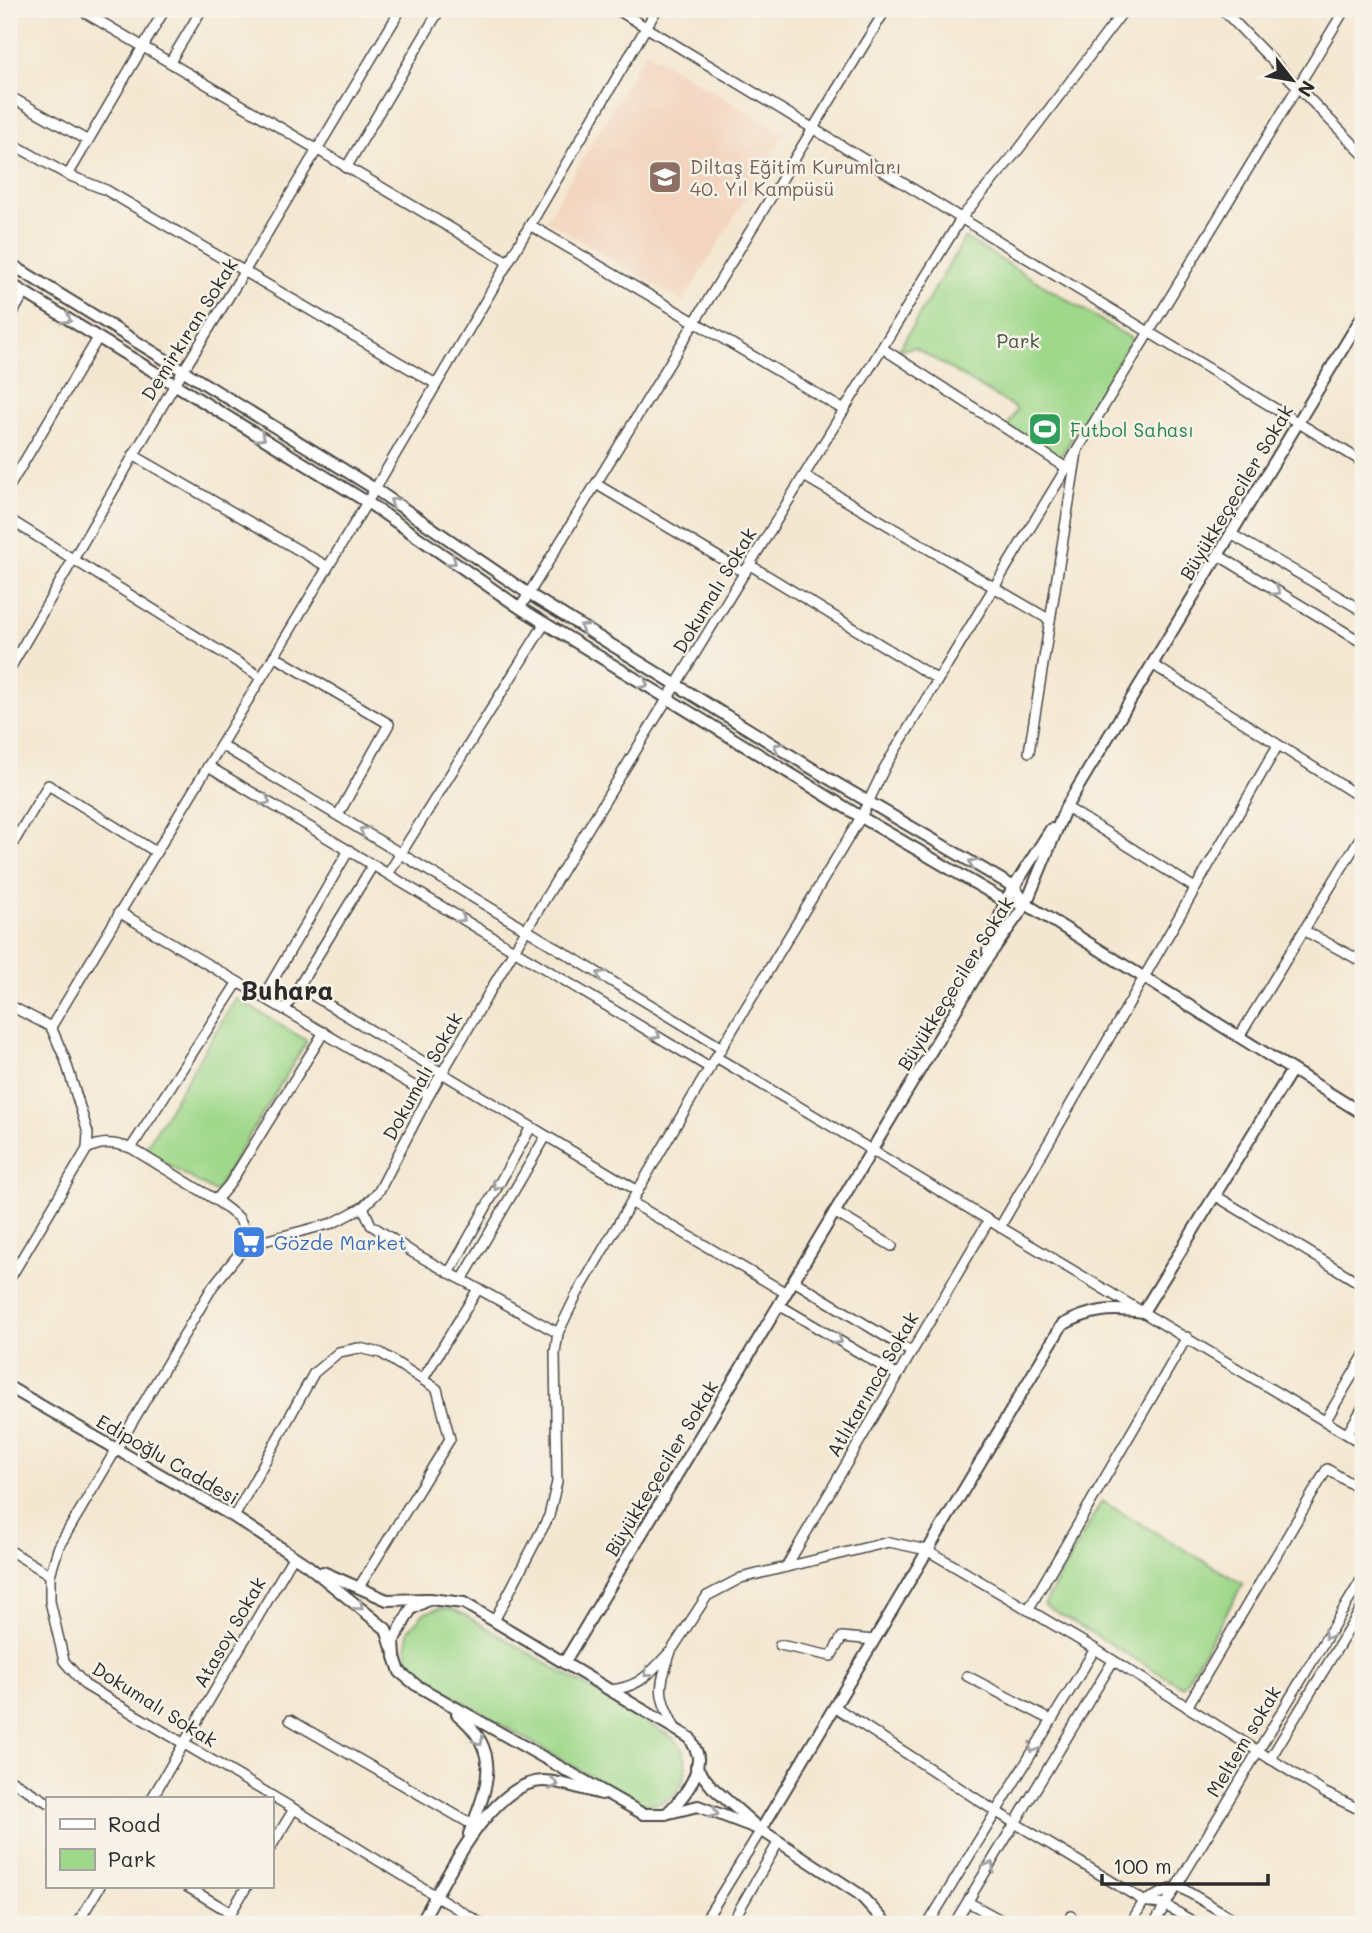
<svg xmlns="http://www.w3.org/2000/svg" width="1372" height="1933" viewBox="0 0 1372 1933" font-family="Mali,sans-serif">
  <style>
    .built { fill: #f3d4be }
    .green { fill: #9fd88a; stroke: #65825a; stroke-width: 2 }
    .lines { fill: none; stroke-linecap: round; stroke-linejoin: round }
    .minor-casing { stroke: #494744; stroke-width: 12 }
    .tertiary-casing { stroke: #494744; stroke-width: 14 }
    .minor { stroke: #fff; stroke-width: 9 }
    .tertiary { stroke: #fff; stroke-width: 10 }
    .oneway { stroke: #a0a0a0 }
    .labels { text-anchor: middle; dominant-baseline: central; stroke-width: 5; stroke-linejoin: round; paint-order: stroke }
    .education-label { font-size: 19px; fill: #785e54; stroke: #f7f3e8; text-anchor: start }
    .street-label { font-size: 19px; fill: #2b2b2b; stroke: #f7f3e8 }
    .park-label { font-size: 19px; fill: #485643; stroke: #f7f3e8 }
    .leisure-label { font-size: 19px; fill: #27864d; stroke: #f7f3e8; text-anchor: start }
    .shop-label { font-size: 19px; fill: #366cbe; stroke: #f7f3e8; text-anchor: start }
    .district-label { font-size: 26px; font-weight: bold; fill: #2b2b2b; stroke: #f7f3e8 }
  </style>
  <rect width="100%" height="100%" fill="#f7f3e8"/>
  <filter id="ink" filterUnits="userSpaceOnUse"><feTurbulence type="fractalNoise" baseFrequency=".0143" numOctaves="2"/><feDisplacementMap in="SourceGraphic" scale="14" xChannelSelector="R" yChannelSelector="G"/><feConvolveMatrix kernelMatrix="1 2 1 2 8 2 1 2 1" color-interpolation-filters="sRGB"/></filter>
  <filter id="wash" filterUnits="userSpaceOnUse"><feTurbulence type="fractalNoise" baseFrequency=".00686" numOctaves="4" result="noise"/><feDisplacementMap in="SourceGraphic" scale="28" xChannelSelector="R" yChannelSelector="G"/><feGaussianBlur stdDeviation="1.57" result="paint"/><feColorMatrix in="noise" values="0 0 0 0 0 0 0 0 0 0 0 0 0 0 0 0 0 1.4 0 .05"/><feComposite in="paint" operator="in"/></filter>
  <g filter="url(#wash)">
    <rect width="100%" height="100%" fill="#f4e7d1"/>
    <path class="built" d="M 646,51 L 784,134 L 683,302 L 546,220 Z"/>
    <g class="green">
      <path d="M 965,238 L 1132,339 L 1060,458 L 1008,426 L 1017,409 L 914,347 L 898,351 Z"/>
      <path d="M 236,998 L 307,1041 L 215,1192 L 144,1151 Z"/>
      <path d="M 1102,1501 L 1243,1584 L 1183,1687 L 1044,1605 Z"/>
      <path d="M 440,1608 L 453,1609 L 463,1614 L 675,1739 C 678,1743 682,1748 684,1753 C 691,1776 678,1801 654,1804 C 647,1805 638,1802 632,1801 L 422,1678 L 407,1658 L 408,1631 L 424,1613 Z"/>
    </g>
  </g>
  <g filter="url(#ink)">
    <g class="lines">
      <g class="minor-casing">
        <g id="minor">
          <path d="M 79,9 L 508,262"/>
          <path d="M 616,9 L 1363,462"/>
          <path d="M 1222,9 L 1363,154"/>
          <path d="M 170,62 L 202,9"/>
          <path d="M 9,96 L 88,141"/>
          <path d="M 9,142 L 68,175 L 106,190 L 436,384"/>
          <path d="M 346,168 L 440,9"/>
          <path d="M 68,175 L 165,9"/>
          <path d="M 530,225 L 844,410"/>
          <path d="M 9,320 L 24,293"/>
          <path d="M 882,348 L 1065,467"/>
          <path d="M 133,455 L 328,567"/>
          <path d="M 804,476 L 1050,620"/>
          <path d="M 596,484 L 745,573"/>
          <path d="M 9,487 L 98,338"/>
          <path d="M 9,519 L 261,677"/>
          <path d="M 1231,534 L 1363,611"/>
          <path d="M 1218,555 L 1363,643"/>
          <path d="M 750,565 L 937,679"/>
          <path d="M 520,608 L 886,9"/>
          <path d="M 274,656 L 389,724 L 338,815"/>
          <path d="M 1152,664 L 1363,799"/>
          <path d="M 9,670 L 175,384 L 244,272 L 401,9"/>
          <path d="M 221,745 L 722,1048"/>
          <path d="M 1029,752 L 1077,452"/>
          <path d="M 208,766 L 710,1068"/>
          <path d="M 1066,807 L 1195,888"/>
          <path d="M 9,829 L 18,834"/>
          <path d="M 9,850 L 48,785 L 156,852"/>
          <path d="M 388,874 L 545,623"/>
          <path d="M 119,912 L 429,1095"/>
          <path d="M 1305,931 L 1363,962"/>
          <path d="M 299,987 L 638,1191"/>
          <path d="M 263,997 L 349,850"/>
          <path d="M 9,1005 L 51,1027 L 65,1059 L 88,1133 L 87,1149 L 9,1280"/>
          <path d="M 285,1009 L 373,865"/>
          <path d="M 51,1027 L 375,489 L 657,9"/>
          <path d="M 1239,1037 L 1363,833"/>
          <path d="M 716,1057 L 1363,1444"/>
          <path d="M 131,1148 L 216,1200 L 239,1218 L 252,1244"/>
          <path d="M 87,1149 C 102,1141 115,1143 131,1148 L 238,982"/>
          <path d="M 1216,1196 L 1363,1285"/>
          <path d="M 216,1200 L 229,1185 L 324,1032"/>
          <path d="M 631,1202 L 786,1293"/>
          <path d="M 363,1207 L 371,1225 L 412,1252 L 558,1333"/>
          <path d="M 834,1212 L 892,1246"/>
          <path d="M 1000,1227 L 1278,745"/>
          <path d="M 449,1273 L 531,1127"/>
          <path d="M 462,1280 L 546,1136"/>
          <path d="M 794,1281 L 911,1352"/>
          <path d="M 779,1305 L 897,1375"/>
          <path d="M 423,1379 L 478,1289"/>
          <path d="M 1326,1420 L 1363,1357"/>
          <path d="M 1347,1434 L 1363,1407"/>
          <path d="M 234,1517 L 314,1373 L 339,1352 L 359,1348 L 381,1353 L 437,1389 L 450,1439 L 359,1587"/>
          <path d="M 9,1550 L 50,1575"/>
          <path d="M 786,1567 L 989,1220"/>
          <path d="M 1028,1610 L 1187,1337"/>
          <path d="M 494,1621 L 549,1516 L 557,1482 L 555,1353 L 558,1333 L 576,1296 L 716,1057 L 861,817 L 885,767 L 1345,9"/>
          <path d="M 780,1645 L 831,1656 L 842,1637 L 874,1640"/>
          <path d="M 671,1651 L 707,1596 L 741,1578 L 889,1542 L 927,1550 L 1095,1649 L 1325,1793 L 1363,1811"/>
          <path d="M 967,1676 L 1051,1720"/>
          <path d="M 609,1690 C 642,1687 649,1673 671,1651 C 658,1690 657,1693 676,1730"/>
          <path d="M 835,1707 L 995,1811 L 1144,1901 L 1178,1886 L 1242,1924"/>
          <path d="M 1187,1707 L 1327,1469 L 1363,1491"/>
          <path d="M 290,1720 L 473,1825"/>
          <path d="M 1270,1759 L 1363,1606"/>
          <path d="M 9,1779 L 47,1802"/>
          <path d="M 152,1798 L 293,1557"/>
          <path d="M 271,1847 L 294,1809"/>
          <path d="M 186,1886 L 231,1913"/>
          <path d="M 968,1902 L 1008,1924"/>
          <path d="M 77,1924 L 100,1886"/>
          <path d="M 224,1924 L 247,1886"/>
          <path d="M 482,1924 L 294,1809 L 85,1685 L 64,1661 L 50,1601 L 50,1575 L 59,1546 L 213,1286 L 238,1255 L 252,1244 L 333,1223 L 363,1207 L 379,1191 L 429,1095 L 526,930 L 962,217 L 1019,149 L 1125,9"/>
          <path d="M 703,1924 L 761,1830"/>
          <path d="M 731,1924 L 779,1841"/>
          <path d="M 928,1924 L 1095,1649"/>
          <path d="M 954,1924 L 1113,1661"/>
          <path d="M 1066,1924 L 1071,1916"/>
          <path d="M 1130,1924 L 1144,1901 L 1165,1905 L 1197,1924"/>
          <path d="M 1154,1924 L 1363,1577"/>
        </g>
      </g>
      <g class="tertiary-casing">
        <g id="tertiary">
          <path d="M 9,263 L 375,489 L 529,594 L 826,777 L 1014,887 L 1026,904"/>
          <path d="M 9,283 L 367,502 L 520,608 L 861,817 L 1005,901 L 1026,904 L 1363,1114"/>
          <path d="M 988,951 L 1005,901 L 1051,829"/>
          <path d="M 9,1387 L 234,1517 L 307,1565 L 386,1629 L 392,1648"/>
          <path d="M 323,1572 L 387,1600 L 427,1599"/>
          <path d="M 430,1599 L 464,1603 L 690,1738 C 693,1745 699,1753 698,1760 C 697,1782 681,1800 666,1814 L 643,1814 L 416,1685 L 400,1672 L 395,1657 L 394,1640 L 411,1609 Z"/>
          <path d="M 564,1663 L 984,963 L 1026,904 L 1066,807 L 1363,315"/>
          <path d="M 457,1714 C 503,1751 488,1786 469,1834"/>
          <path d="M 696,1767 L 712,1787 L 756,1826"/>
          <path d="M 669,1813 L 698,1806 L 761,1830 L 859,1894 L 887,1924"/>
          <path d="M 761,1830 L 1062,1325 C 1092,1309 1110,1308 1143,1312 L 1292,1070"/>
          <path d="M 420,1924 C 444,1883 490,1782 543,1781 C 562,1781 583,1790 602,1794"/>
        </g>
      </g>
      <use href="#minor" class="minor"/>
      <use href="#tertiary" class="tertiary"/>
    </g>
    <defs><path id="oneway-chevron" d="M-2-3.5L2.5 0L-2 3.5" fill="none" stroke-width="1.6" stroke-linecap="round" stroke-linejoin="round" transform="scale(1.75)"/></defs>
    <g class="oneway">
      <use href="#oneway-chevron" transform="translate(67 319) rotate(31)"/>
      <use href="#oneway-chevron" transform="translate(261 437) rotate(31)"/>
      <use href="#oneway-chevron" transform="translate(394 502) rotate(-146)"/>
      <use href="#oneway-chevron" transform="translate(452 561) rotate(35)"/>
      <use href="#oneway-chevron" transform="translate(1276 591) rotate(31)"/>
      <use href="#oneway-chevron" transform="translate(584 628) rotate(-148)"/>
      <use href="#oneway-chevron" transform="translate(644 684) rotate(32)"/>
      <use href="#oneway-chevron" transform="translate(778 747) rotate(-149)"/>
      <use href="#oneway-chevron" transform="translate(266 801) rotate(31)"/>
      <use href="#oneway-chevron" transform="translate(364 831) rotate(-149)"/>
      <use href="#oneway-chevron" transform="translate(973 863) rotate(-150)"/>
      <use href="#oneway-chevron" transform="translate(461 918) rotate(31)"/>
      <use href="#oneway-chevron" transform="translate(601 975) rotate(-149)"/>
      <use href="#oneway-chevron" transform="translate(656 1035) rotate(31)"/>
      <use href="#oneway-chevron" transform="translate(497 1186) rotate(119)"/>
      <use href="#oneway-chevron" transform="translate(838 1340) rotate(31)"/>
      <use href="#oneway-chevron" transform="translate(359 1606) rotate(41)"/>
      <use href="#oneway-chevron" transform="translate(1328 1635) rotate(121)"/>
      <use href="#oneway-chevron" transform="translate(648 1673) rotate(138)"/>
      <use href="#oneway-chevron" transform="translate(479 1741) rotate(62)"/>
      <use href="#oneway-chevron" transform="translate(1033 1748) rotate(122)"/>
      <use href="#oneway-chevron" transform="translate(554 1784) rotate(10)"/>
      <use href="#oneway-chevron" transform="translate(714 1813) rotate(21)"/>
      <use href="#oneway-chevron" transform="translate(990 1866) rotate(-59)"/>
    </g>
  </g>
  <defs>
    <g id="school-square" transform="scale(1.75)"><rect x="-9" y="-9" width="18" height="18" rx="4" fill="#8d6e63" stroke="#f7f3e8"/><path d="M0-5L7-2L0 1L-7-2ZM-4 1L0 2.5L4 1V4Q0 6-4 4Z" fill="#fff"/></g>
    <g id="stadium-square" transform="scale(1.75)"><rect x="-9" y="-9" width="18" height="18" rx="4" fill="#2e9e5b" stroke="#f7f3e8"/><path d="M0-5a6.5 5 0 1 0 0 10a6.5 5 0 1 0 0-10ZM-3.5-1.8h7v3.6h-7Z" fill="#fff"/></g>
    <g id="supermarket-square" transform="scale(1.75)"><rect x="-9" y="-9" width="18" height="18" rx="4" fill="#3f7fe0" stroke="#f7f3e8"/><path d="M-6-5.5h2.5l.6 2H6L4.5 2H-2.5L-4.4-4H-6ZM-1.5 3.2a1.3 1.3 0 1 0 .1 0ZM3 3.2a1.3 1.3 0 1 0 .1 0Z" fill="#fff"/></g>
  </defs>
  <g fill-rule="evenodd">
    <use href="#school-square" x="665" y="177"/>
    <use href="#stadium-square" x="1045" y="429"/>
    <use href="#supermarket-square" x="249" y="1242"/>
  </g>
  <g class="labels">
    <g class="education-label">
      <text x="690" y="166">Diltaş Eğitim Kurumları<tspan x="690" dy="22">40. Yıl Kampüsü</tspan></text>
    </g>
    <g class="street-label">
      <text transform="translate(189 329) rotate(-58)">Demirkıran Sokak</text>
      <text transform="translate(1236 492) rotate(-59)">Büyükkeçeciler Sokak</text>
      <text transform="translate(714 590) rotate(-59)">Dokumalı Sokak</text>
      <text transform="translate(955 983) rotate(-58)">Büyükkeçeciler Sokak</text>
      <text transform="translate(422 1076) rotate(-61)">Dokumalı Sokak</text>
      <text transform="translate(872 1384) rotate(-60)">Atlıkarınca Sokak</text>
      <text transform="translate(168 1459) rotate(30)">Edipoğlu Caddesi</text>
      <text transform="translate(661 1468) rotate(-59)">Büyükkeçeciler Sokak</text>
      <text transform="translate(229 1632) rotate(-60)">Atasoy Sokak</text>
      <text transform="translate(155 1704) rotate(32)">Dokumalı Sokak</text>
      <text transform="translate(1243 1741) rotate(-59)">Meltem sokak</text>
    </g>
    <g class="park-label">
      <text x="1018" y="340">Park</text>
    </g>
    <g class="leisure-label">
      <text x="1070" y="429">Futbol Sahası</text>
    </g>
    <g class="shop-label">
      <text x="274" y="1242">Gözde Market</text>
    </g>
    <g class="district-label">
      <text x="287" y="990">Buhara</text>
    </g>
  </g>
  <rect width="1372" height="1933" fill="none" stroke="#f7f3e8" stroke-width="35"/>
  <rect x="46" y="1797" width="228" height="91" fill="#f7f3e8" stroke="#a5a39c" stroke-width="2"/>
  <rect x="60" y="1819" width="35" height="10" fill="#ffffff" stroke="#a5a39c" stroke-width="2"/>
  <text x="108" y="1832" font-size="21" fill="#2b2b2b">Road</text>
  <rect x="60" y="1849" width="35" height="21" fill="#9fd88a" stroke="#a5a39c" stroke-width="2"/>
  <text x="108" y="1867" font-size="21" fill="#2b2b2b">Park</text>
  <g transform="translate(1292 80) rotate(121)" stroke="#f7f3e8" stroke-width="5" paint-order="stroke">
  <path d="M0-5L12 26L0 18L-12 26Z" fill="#2b2b2b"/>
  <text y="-10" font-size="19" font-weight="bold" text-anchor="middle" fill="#2b2b2b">N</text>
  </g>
  <path d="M1102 1874v10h166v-10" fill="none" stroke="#2b2b2b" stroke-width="3.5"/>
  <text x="1113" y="1874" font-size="21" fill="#2b2b2b" stroke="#f7f3e8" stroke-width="5" paint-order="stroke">100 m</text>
</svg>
